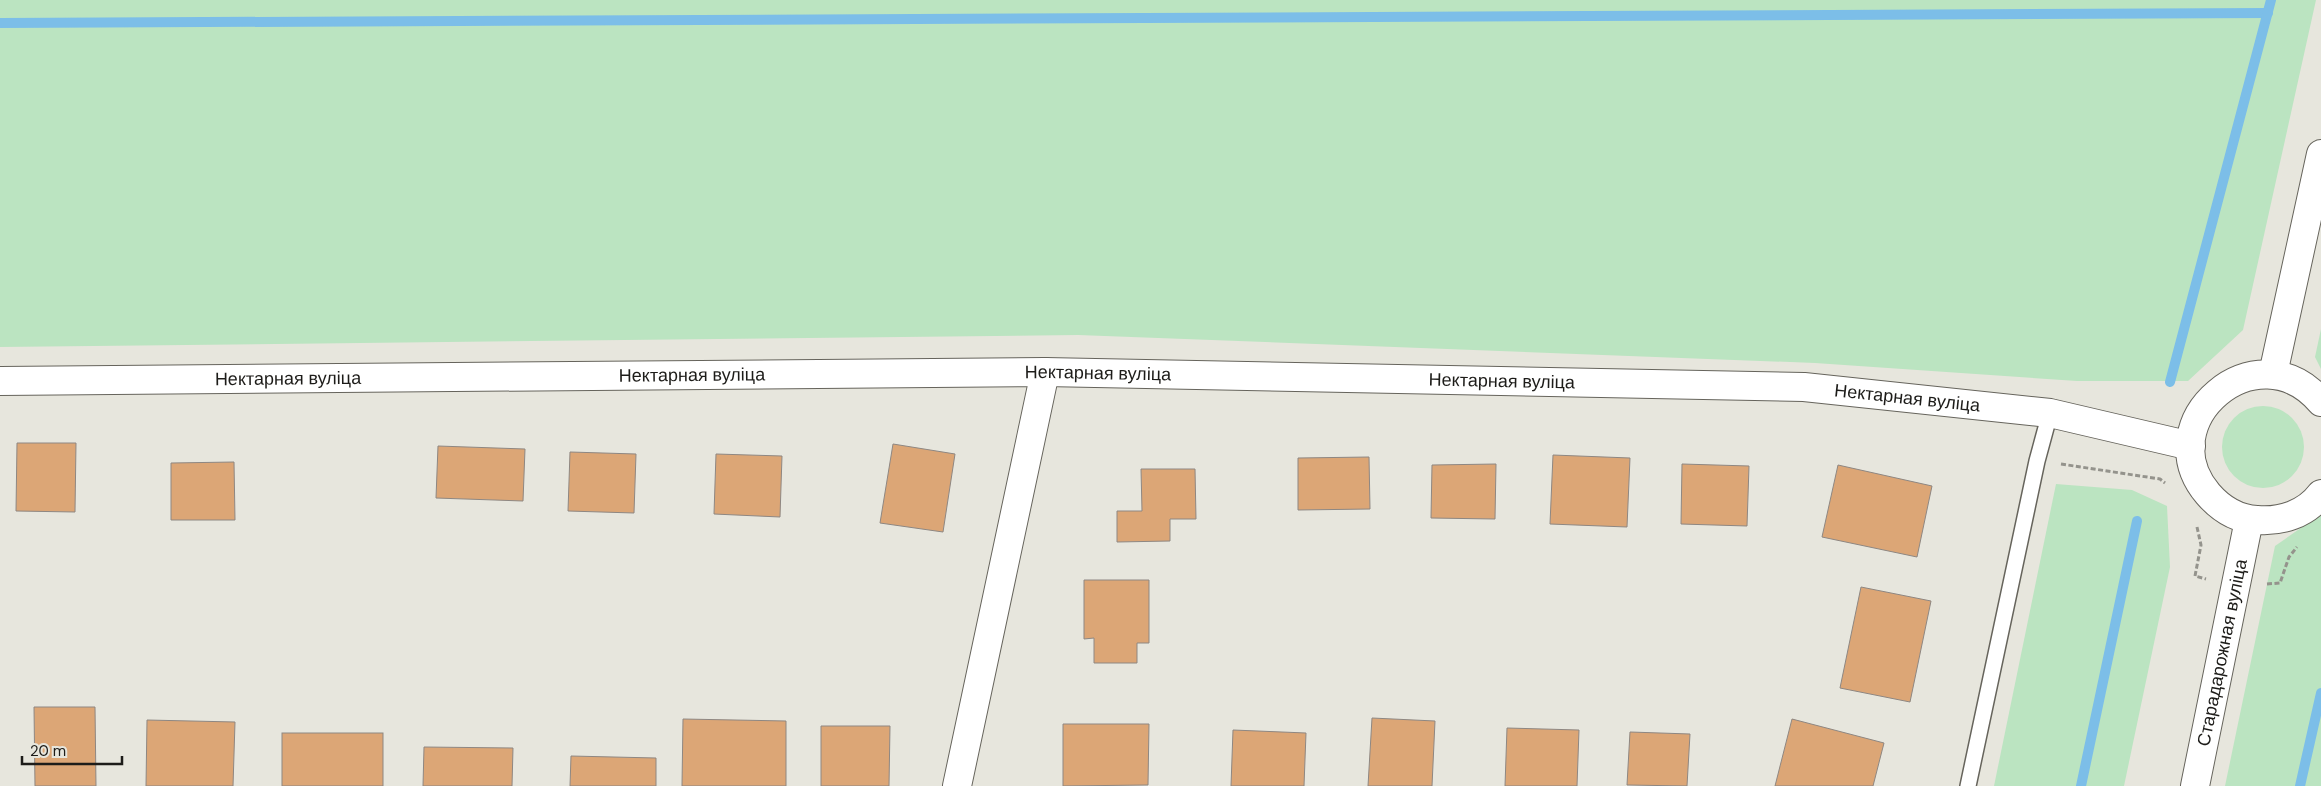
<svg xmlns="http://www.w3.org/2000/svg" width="2321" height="786" viewBox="0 0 2321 786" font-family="'DM Sans',sans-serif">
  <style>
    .green { fill: #bbe4c1 }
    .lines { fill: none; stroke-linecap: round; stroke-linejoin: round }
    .stream { stroke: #7cbee8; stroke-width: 10 }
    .building { fill: #dca676; stroke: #8e8782 }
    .service-casing { stroke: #66645c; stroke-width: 18 }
    .minor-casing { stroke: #66645c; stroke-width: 30 }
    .path { stroke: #94938c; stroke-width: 3; stroke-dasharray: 5 2.5; stroke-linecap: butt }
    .service { stroke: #fff; stroke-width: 15 }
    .minor { stroke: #fff; stroke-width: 28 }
    .labels { text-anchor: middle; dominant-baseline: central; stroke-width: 4; stroke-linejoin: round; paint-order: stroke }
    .street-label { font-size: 18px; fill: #1d1c19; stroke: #e7e6dd }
  </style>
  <rect width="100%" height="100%" fill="#e7e6dd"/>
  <g class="green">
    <path d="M 0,0 L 2316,0 L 2243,330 L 2188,381 L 2077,381 L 1815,363 L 1078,335 L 0,347 Z"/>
    <path d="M 2321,329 L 2321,369 L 2315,357 Z"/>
    <circle cx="2263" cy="447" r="41"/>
    <path d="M 2056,484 L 2132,490 L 2167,506 L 2170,567 L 2124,786 L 1994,786 Z"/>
    <path d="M 2321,514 L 2321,786 L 2225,786 L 2275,546 Z"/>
  </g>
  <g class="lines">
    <g class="stream">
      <path d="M 0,23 L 2268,13"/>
      <path d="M 2170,382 L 2271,0"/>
      <path d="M 2081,786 L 2137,521"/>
      <path d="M 2300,786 L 2321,693"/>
    </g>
  </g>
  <g class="building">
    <path d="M 17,443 L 76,443 L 75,512 L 16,511 Z"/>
    <path d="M 893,444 L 955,454 L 943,532 L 880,523 Z"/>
    <path d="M 438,446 L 525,449 L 523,501 L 436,498 Z"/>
    <path d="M 570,452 L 636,454 L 634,513 L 568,511 Z"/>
    <path d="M 716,454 L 782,456 L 780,517 L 714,514 Z"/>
    <path d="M 1553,455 L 1630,458 L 1627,527 L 1550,524 Z"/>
    <path d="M 1369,457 L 1370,509 L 1298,510 L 1298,458 Z"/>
    <path d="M 234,462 L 235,520 L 171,520 L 171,463 Z"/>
    <path d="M 1496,464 L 1495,519 L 1431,518 L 1432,465 Z"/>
    <path d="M 1682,464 L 1749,466 L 1747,526 L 1681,524 Z"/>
    <path d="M 1838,465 L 1932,486 L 1917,557 L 1822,537 Z"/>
    <path d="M 1141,469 L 1195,469 L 1196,519 L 1170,519 L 1170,541 L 1117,542 L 1117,511 L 1142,511 Z"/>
    <path d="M 1084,580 L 1149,580 L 1149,643 L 1137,643 L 1137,663 L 1094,663 L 1094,638 L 1084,639 Z"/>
    <path d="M 1861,587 L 1931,601 L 1910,702 L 1840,688 Z"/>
    <path d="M 34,707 L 95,707 L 96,786 L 35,786 Z"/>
    <path d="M 1372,718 L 1435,721 L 1432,786 L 1368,786 Z"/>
    <path d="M 683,719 L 786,721 L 786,786 L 682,786 Z"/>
    <path d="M 1792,719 L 1884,743 L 1873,786 L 1775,786 Z"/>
    <path d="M 147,720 L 235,722 L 233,786 L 146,786 Z"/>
    <path d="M 1063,724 L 1149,724 L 1148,785 L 1063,786 Z"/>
    <path d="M 821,726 L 890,726 L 889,786 L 821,786 Z"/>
    <path d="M 1507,728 L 1579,730 L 1577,786 L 1505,786 Z"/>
    <path d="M 1233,730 L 1306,733 L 1304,786 L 1231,786 Z"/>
    <path d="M 1630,732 L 1690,734 L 1687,786 L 1627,785 Z"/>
    <rect x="282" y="733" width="101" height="53"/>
    <path d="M 424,747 L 513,748 L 512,786 L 423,786 Z"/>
    <path d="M 571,756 L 656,758 L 656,786 L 570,786 Z"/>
  </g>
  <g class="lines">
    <g class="service-casing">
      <path id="service" d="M 1968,786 L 2037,461 L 2050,413"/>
    </g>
    <g class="minor-casing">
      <g id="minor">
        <path d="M 2273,374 L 2321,154"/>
        <path id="s1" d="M 0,381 L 1045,372 L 1804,387 L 2050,413 L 2191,446"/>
        <path d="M 2321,402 C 2257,327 2147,422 2208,494 C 2221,509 2238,519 2257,520 C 2281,522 2306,514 2321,494"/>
        <path d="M 957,786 L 1045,372"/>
        <path id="s2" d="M 2195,786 L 2249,520"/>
      </g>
    </g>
    <g class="path">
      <path d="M 2061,464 L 2160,479 L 2165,483"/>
      <path d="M 2197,527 L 2201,545 L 2195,576 L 2206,579"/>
      <path d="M 2267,584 L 2280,583 L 2289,557 L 2297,547"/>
    </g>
    <use href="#service" class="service"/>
    <use href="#minor" class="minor"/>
  </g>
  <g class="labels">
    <g class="street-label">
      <text stroke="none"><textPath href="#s1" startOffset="1098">Нектарная вуліца</textPath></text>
      <text stroke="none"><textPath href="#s1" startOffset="692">Нектарная вуліца</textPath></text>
      <text stroke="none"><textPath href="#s1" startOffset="288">Нектарная вуліца</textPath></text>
      <text stroke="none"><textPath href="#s1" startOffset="1502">Нектарная вуліца</textPath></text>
      <text stroke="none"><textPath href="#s1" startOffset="1908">Нектарная вуліца</textPath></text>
      <text stroke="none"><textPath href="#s2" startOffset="136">Старадарожная вуліца</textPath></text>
    </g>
  </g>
  <path d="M22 756v8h100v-8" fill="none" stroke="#1d1c19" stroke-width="2.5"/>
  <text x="30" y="756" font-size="15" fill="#1d1c19" stroke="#e7e6dd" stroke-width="4" paint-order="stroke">20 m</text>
</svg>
